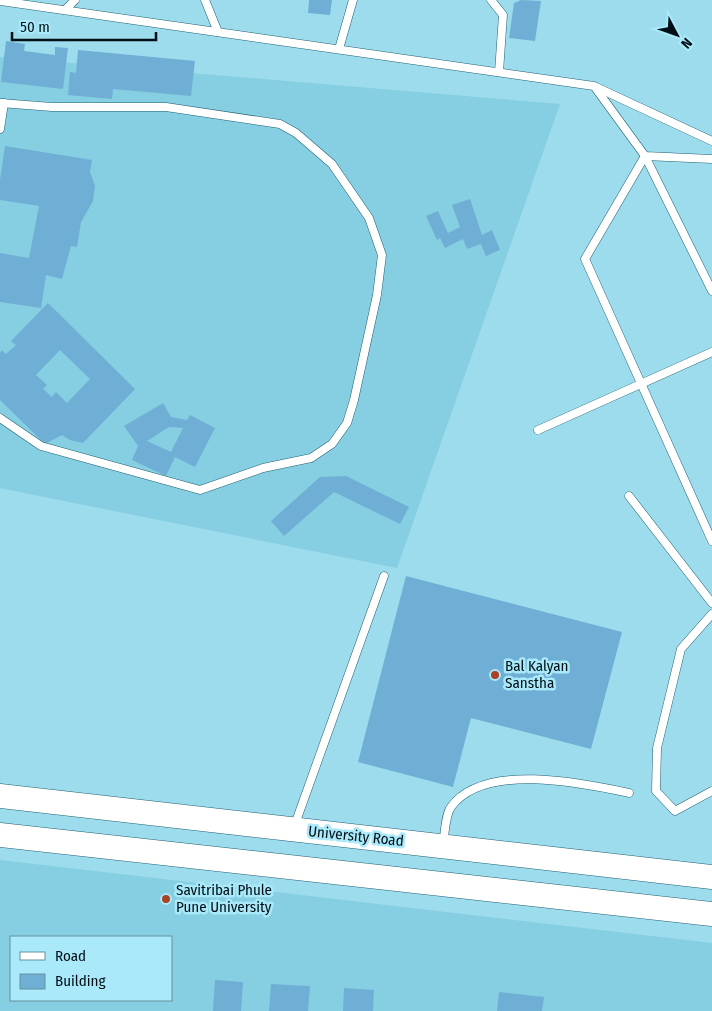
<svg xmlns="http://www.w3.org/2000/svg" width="712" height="1011" viewBox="0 0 712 1011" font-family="'Fira Sans Condensed',sans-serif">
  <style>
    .built { fill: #86cee1; fill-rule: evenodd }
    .building { fill: #70afd5; fill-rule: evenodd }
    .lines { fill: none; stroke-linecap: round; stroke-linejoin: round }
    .lane-casing { stroke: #206271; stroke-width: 9 }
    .primary-casing { stroke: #206271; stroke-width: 25 }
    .lane { stroke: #fff; stroke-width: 8 }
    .primary { stroke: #fff; stroke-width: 24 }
    .poi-dot { fill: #aa4224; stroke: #a9e9fa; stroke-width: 2 }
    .labels { text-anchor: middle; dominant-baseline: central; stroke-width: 5; stroke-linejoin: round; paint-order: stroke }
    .poi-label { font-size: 15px; fill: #000f15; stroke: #a9e9fa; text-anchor: start }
    .street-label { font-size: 15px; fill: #000f15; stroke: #a9e9fa }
  </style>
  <rect width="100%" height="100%" fill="#9cdced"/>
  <g class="built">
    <path d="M 0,57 L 560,104 L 397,568 L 0,488 Z"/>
    <path d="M 0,860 L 712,943 L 712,1011 L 0,1011 ZM 11,937 L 171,937 L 171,1000 L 11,1000 Z"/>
  </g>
  <g class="building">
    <path d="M 309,0 L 332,0 L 330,15 L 308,13 Z"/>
    <path d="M 521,0 L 541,1 L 535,41 L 509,38 L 514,3 Z"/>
    <path d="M 6,41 L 25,44 L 24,51 L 55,55 L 55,47 L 68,48 L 63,89 L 1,82 Z"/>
    <path d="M 78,50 L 195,61 L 191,96 L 113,89 L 112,99 L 68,95 L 70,72 L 76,73 Z"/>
    <path d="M 5,146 L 92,160 L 90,172 L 95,186 L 93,201 L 81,222 L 77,247 L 71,246 L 62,279 L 46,275 L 41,308 L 0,302 L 0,253 L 29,258 L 39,206 L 0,200 L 0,180 Z"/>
    <path d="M 470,199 L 482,235 L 492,230 L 500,250 L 486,256 L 481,244 L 467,249 L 463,239 L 445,248 L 440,238 L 437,240 L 426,216 L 438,211 L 448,233 L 460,227 L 452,205 Z"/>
    <path d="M 48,303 L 135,389 L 83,443 L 70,440 L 62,435 L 45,444 L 0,400 L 0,353 L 2,350 L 6,354 L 16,345 L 11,341 ZM 60,350 L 90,379 L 67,403 L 56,392 L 52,397 L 43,389 L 47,385 L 36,375 Z"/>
    <path d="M 163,403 L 171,417 L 187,420 L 190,415 L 215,428 L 195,467 L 175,457 L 166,476 L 132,460 L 138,446 L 124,426 ZM 169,427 L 183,428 L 171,452 L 147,441 Z"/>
    <path d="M 346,476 L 409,507 L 400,524 L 334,492 L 284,536 L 271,521 L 320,477 Z"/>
    <path d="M 406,576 L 622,632 L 591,749 L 471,718 L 453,787 L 358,762 Z"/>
    <path d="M 215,980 L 243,982 L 241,1011 L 213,1011 Z"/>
    <path d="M 271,984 L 310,986 L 308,1011 L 269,1011 Z"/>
    <path d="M 344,988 L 374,990 L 373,1011 L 343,1011 Z"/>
    <path d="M 499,992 L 544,997 L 542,1011 L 497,1011 Z"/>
  </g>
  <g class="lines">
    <g class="lane-casing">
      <g id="lane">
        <path d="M 205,0 L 218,32"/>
        <path d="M 491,0 L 503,15 L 499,72"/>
        <path d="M 0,1 L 594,86 L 645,156 L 712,159"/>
        <path d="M 65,10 L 75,0"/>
        <path d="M 339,49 L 353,0"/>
        <path d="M 596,87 L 712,141"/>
        <path d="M 0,103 L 52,107 L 166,107 L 280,124 L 296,133 L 332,164 L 369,218 L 382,255 L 377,295 L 354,400 L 347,423 L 332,444 L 311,458 L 263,468 L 200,490 L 41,446 L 0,418"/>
        <path d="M 0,129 L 4,103"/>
        <path d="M 645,156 L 585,259 L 712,541"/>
        <path d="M 645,156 L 712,291"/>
        <path d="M 538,430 L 712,352"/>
        <path d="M 629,496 L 712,603"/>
        <path d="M 712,614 L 681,649 L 657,748 L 656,791 L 675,811 L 712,791"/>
        <path d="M 294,827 L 384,576"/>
        <path d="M 443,844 C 445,834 445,815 451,807 C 484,762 582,783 629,793"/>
      </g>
    </g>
    <g class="primary-casing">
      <g id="primary">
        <path d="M 0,796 L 712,877"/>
        <path d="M 0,835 L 712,914"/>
      </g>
    </g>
    <use href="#lane" class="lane"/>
    <use href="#primary" class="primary"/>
  </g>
  <g class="poi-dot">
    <circle cx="495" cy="675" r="5"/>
    <circle cx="166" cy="899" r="5"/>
  </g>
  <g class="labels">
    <g class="poi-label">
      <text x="505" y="666">Bal Kalyan<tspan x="505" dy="17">Sanstha</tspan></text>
      <text x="176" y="890">Savitribai Phule<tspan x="176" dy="17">Pune University</tspan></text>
    </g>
    <g class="street-label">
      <text transform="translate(356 836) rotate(6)">University Road</text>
    </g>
  </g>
  <rect x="10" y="936" width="162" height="65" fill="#a9e9fa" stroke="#65929e"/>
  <rect x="20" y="952" width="25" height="8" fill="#ffffff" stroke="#65929e"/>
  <text x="55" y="961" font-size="15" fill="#000f15">Road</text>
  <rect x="20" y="974" width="25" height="15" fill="#70afd5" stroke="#65929e"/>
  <text x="55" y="986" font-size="15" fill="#000f15">Building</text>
  <g transform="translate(677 35) rotate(131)" stroke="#a9e9fa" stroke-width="4" paint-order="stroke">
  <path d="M0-4L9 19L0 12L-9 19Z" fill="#000f15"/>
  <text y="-8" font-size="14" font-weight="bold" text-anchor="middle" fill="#000f15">N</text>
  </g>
  <path d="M12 32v8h144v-8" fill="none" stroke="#000f15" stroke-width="2.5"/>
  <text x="20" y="32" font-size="15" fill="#000f15" stroke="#a9e9fa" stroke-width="4" paint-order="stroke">50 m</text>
</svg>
